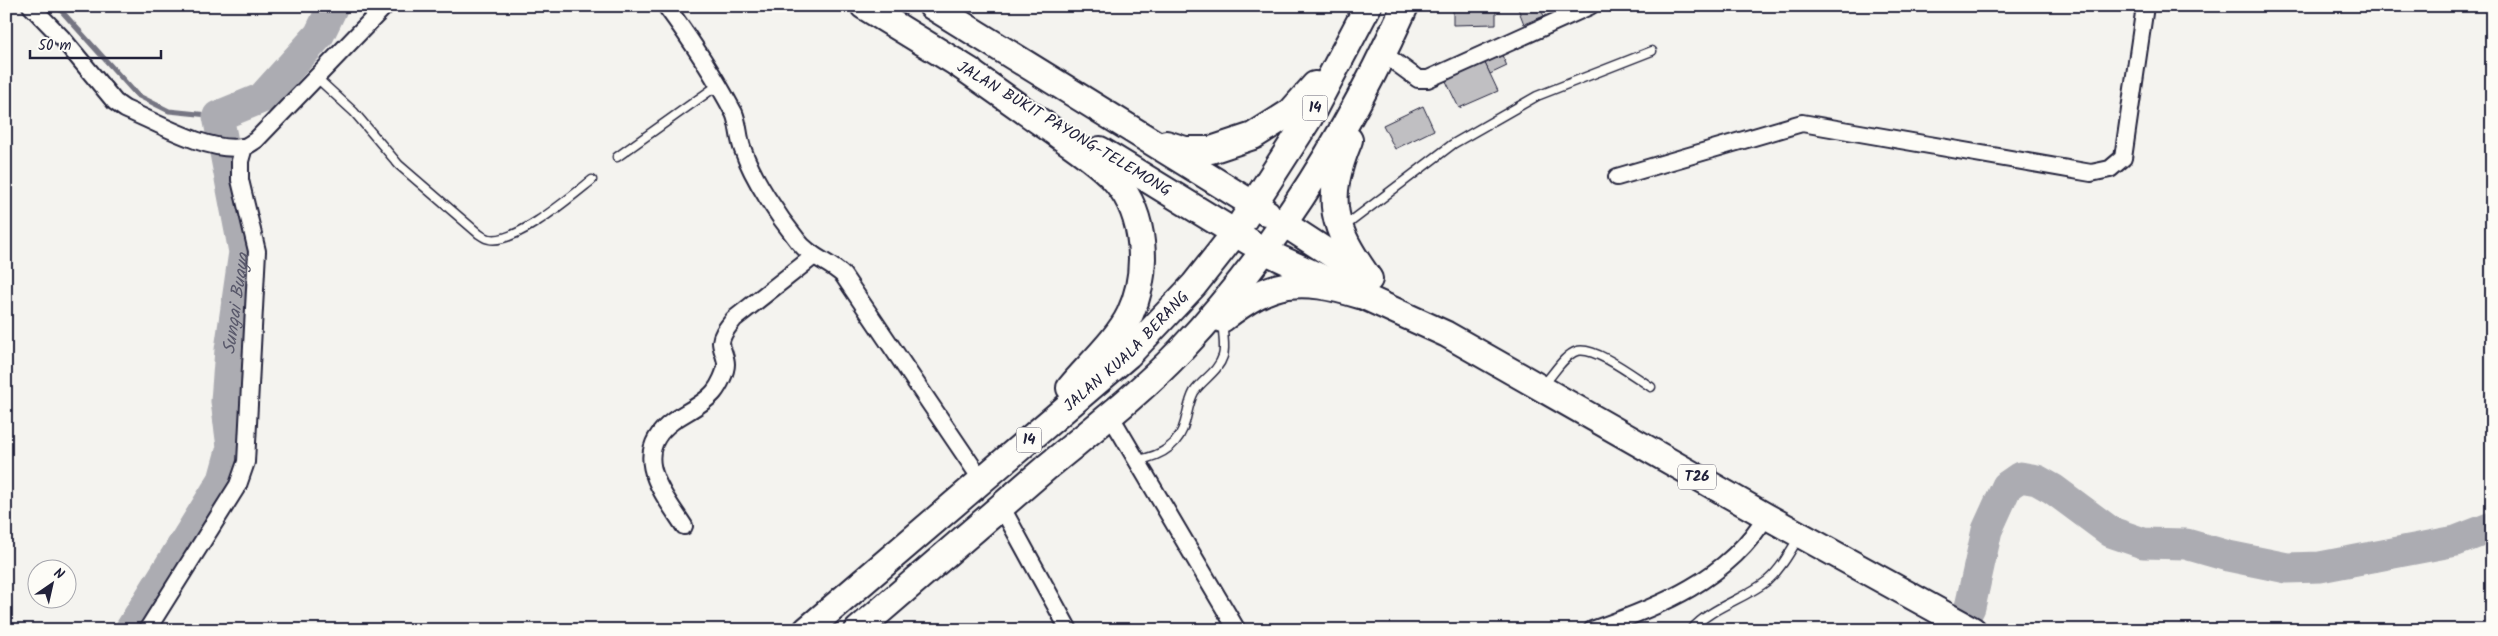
<svg xmlns="http://www.w3.org/2000/svg" width="2498" height="636" viewBox="0 0 2498 636" font-family="Kalam,sans-serif">
  <style>
    .lines { fill: none; stroke-linecap: round; stroke-linejoin: round }
    .stream { stroke: #757582; stroke-width: 5 }
    .river { stroke: #acacb2; stroke-width: 31 }
    .building { fill: #c0bfc2; stroke: #22223b }
    .service-casing { stroke: #22223b; stroke-width: 11 }
    .minor-casing { stroke: #22223b; stroke-width: 20 }
    .primary-casing { stroke: #22223b; stroke-width: 29 }
    .trunk-casing { stroke: #22223b; stroke-width: 30 }
    .service { stroke: #fdfcf7; stroke-width: 8 }
    .minor { stroke: #fdfcf7; stroke-width: 16 }
    .primary { stroke: #fdfcf7; stroke-width: 25 }
    .trunk { stroke: #fdfcf7; stroke-width: 26 }
    .labels { text-anchor: middle; dominant-baseline: central; stroke-width: 4; stroke-linejoin: round; paint-order: stroke }
    .shield { fill: #fdfcf7; stroke: #646373; stroke-width: 1 }
    .shield-label { font-size: 15px; font-weight: bold; fill: #22223b }
    .street-label { font-size: 16px; fill: #22223b; stroke: #fdfcf7 }
    .water-label { font-size: 18px; font-style: italic; fill: #59596b; stroke: #fdfcf7 }
  </style>
  <rect width="100%" height="100%" fill="#f4f3ef"/>
  <filter id="ink" filterUnits="userSpaceOnUse"><feTurbulence type="fractalNoise" baseFrequency=".02" numOctaves="2"/><feDisplacementMap in="SourceGraphic" scale="10" xChannelSelector="R" yChannelSelector="G"/><feConvolveMatrix kernelMatrix="1 2 1 2 8 2 1 2 1" color-interpolation-filters="sRGB"/></filter>
  <g filter="url(#ink)">
    <g class="lines">
      <path class="stream" d="M 57,6 L 137,95 L 169,111 L 218,116"/>
      <g class="river">
        <path id="s1" d="M 130,630 L 223,480 L 232,447 L 226,401 L 230,350 L 244,252 L 218,116 L 262,98 L 319,35 L 333,6"/>
        <path d="M 1958,630 L 1970,607 L 1987,530 L 2007,486 L 2020,477 L 2037,480 L 2053,489 L 2111,532 L 2143,543 L 2186,544 L 2228,556 L 2287,568 L 2320,567 L 2456,541 L 2492,527"/>
      </g>
    </g>
    <g class="building">
      <path d="M 1453,6 L 1496,6 L 1496,24 L 1453,25 Z"/>
      <path d="M 1517,6 L 1539,6 L 1544,16 L 1524,24 Z"/>
      <path d="M 1548,6 L 1569,6 L 1552,14 Z"/>
      <path d="M 1500,51 L 1507,66 L 1490,74 L 1483,59 Z"/>
      <path d="M 1483,59 L 1498,91 L 1459,108 L 1444,77 Z"/>
      <path d="M 1423,106 L 1434,130 L 1395,149 L 1383,125 Z"/>
    </g>
    <g class="lines">
      <g class="service-casing">
        <g id="service">
          <path d="M 317,78 L 354,112 L 399,165 L 479,234 C 482,236 486,239 489,239 C 515,245 573,195 592,180"/>
          <path d="M 617,157 L 718,85"/>
          <path d="M 1345,226 L 1453,144 L 1537,96 L 1652,51"/>
          <path d="M 1544,384 C 1553,375 1564,355 1577,351 C 1595,346 1635,377 1651,387"/>
          <path d="M 1138,460 C 1161,456 1179,446 1185,422 C 1188,411 1189,401 1194,392 C 1203,379 1218,372 1223,356 C 1226,346 1222,333 1223,322"/>
          <path d="M 1691,630 C 1711,607 1743,600 1767,581 C 1781,569 1790,552 1799,537"/>
        </g>
      </g>
      <g class="minor-casing">
        <g id="minor">
          <path d="M 31,6 L 62,38 L 115,102 L 125,109 C 156,122 208,153 242,147 C 247,147 251,143 256,140 L 385,6"/>
          <path d="M 666,6 C 691,40 714,75 734,113 C 739,124 738,138 743,150 C 753,179 778,216 798,241 C 810,257 829,262 843,275 L 981,479"/>
          <path d="M 1384,54 L 1418,79 L 1428,79 L 1590,6"/>
          <path d="M 1617,177 L 1802,123 L 2091,173 L 2110,169 L 2123,158 L 2145,6"/>
          <path d="M 1110,415 L 1237,630"/>
          <path d="M 1001,506 L 1069,630"/>
          <path d="M 684,526 C 662,492 629,453 673,421 C 686,412 704,404 714,392 C 719,386 726,372 726,364 C 726,357 721,349 721,342 C 722,333 729,326 734,319 L 814,256"/>
          <path d="M 147,630 L 238,485 L 246,462 L 257,251 L 240,180 L 240,161 L 244,147"/>
          <path d="M 1592,630 C 1659,607 1729,579 1766,516"/>
        </g>
      </g>
      <g class="primary-casing">
        <g id="primary">
          <path d="M 1283,223 L 1369,279"/>
          <path d="M 1264,251 L 1446,334 L 1766,516 L 1973,630"/>
        </g>
      </g>
      <g class="trunk-casing">
        <g id="trunk">
          <path d="M 864,6 L 970,71"/>
          <path d="M 932,6 L 1267,213"/>
          <path d="M 957,63 C 990,86 1023,110 1056,133 C 1076,148 1099,162 1116,181 C 1146,216 1149,273 1130,314 C 1118,339 1088,366 1070,388"/>
          <path d="M 1349,140 C 1324,201 1332,227 1369,279"/>
          <path d="M 1166,144 L 1185,150 L 1211,150 L 1253,136 L 1291,112 L 1315,85"/>
          <path d="M 1100,150 L 1250,242"/>
          <path d="M 1222,319 C 1273,279 1299,277 1360,295"/>
          <path id="s2" d="M 807,630 L 1128,355 L 1194,285 L 1235,233 L 1309,118 L 1368,6"/>
          <path d="M 858,630 C 921,575 984,521 1047,467 C 1092,430 1140,393 1180,351 C 1275,251 1349,131 1405,6"/>
        </g>
      </g>
      <use href="#service" class="service"/>
      <use href="#minor" class="minor"/>
      <use href="#primary" class="primary"/>
      <use href="#trunk" class="trunk"/>
    </g>
  </g>
  <g class="labels">
    <g class="shield">
      <rect x="1302.5" y="95.5" width="25" height="25" rx="4"/>
      <rect x="1016.5" y="427.5" width="25" height="25" rx="4"/>
      <rect x="1678" y="464.5" width="38" height="25" rx="4"/>
    </g>
    <g class="shield-label">
      <text x="1315" y="108">14</text>
      <text x="1029" y="440">14</text>
      <text x="1697" y="477">T26</text>
    </g>
    <g class="street-label">
      <text transform="translate(1064 129) rotate(31)">JALAN BUKIT PAYONG-TELEMONG</text>
      <text stroke="none"><textPath href="#s2" startOffset="424">JALAN KUALA BERANG</textPath></text>
    </g>
    <g class="water-label">
      <text stroke="none"><textPath href="#s1" startOffset="355">Sungai Buaya</textPath></text>
    </g>
  </g>
  <rect width="2498" height="636" fill="none" stroke="#fdfcf7" stroke-width="25"/>
  <rect x="12" y="12" width="2473" height="611" fill="none" stroke="#22223b" stroke-width="2" filter="url(#ink)"/>
  <g transform="translate(52 584) rotate(34)"><circle r="24" fill="#fdfcf7" stroke="#a5a5ac"/>
  <path d="M0-4L9 19L0 12L-9 19Z" fill="#22223b"/>
  <text y="-8" font-size="14" font-weight="bold" text-anchor="middle" fill="#22223b">N</text>
  </g>
  <path d="M30 50v8h131v-8" fill="none" stroke="#22223b" stroke-width="2.5"/>
  <text x="38" y="50" font-size="15" fill="#22223b" stroke="#fdfcf7" stroke-width="4" paint-order="stroke">50 m</text>
</svg>
